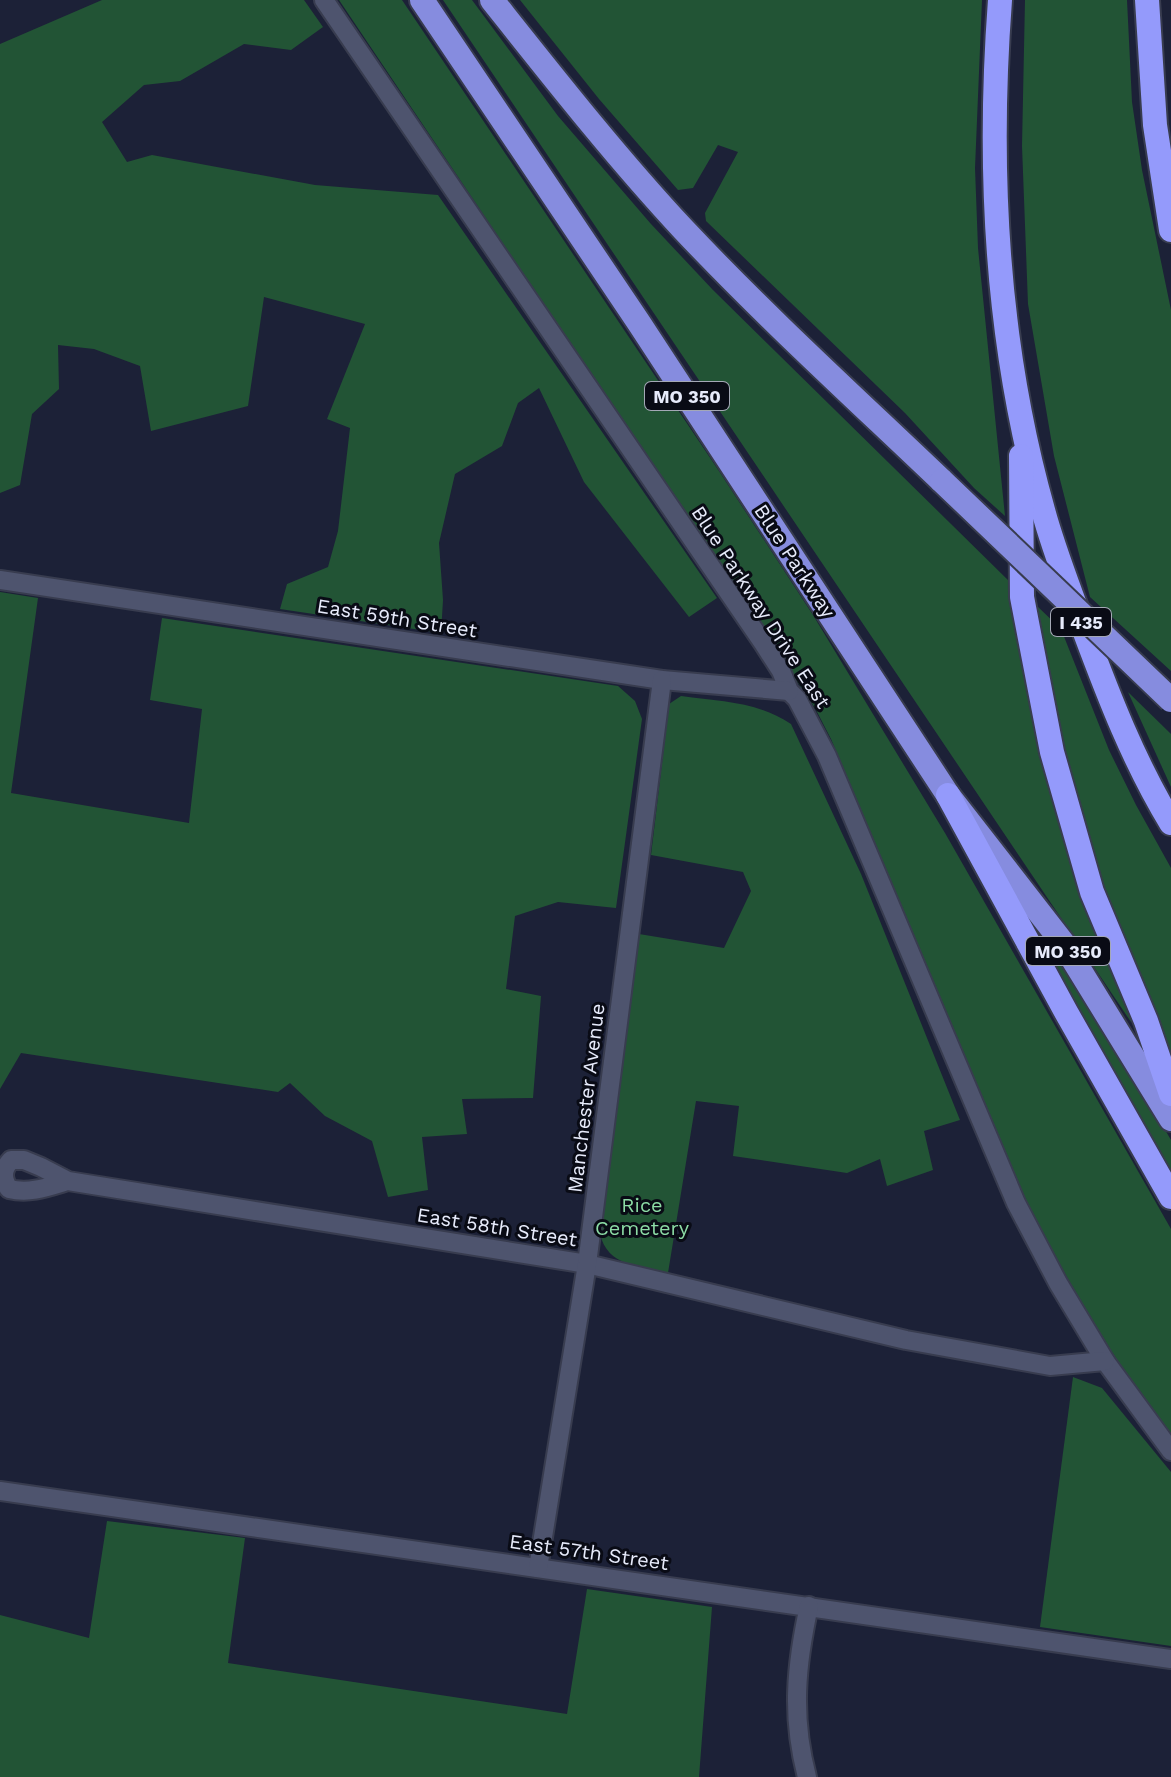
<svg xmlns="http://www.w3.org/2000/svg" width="1171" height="1777" viewBox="0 0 1171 1777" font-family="'Work Sans',sans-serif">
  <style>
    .green { fill: #225435 }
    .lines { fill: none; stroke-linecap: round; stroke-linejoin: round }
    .minor-casing { stroke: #383c4f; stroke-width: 22 }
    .trunk-casing { stroke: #383c4f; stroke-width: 28 }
    .motorway-casing { stroke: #383c4f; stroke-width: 28 }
    .minor { stroke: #4e546e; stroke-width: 18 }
    .trunk { stroke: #868cdf; stroke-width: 24 }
    .motorway { stroke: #949afb; stroke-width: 24 }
    .trunk-bridge-casing { stroke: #383c4f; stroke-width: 28; stroke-linecap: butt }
    .trunk-bridge { stroke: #868cdf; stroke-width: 24 }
    .labels { text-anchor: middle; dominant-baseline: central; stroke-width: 6; stroke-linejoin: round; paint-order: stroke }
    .shield { fill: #090b15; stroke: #a4a8b6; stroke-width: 2 }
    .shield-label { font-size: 18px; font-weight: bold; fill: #e7ebfb }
    .street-label { font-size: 20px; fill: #e7ebfb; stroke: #090b15 }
    .park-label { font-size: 20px; fill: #8ddda6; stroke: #090b15 }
  </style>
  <rect width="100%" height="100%" fill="#1c2137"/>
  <g class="green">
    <path d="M 102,0 L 304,0 L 323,27 L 291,50 L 244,44 L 180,81 L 144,85 L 102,122 L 127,162 L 152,155 L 315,185 L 438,195 L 717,598 L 689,617 L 584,482 L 539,388 L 518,403 L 502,446 L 455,474 L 439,543 L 443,600 L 441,633 L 280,609 L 287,584 L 328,567 L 338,531 L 350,428 L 327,419 L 365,324 L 264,297 L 248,406 L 151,431 L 140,366 L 94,349 L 58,345 L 59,389 L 32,414 L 20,485 L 0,493 L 0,44 Z"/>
    <path d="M 339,0 L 402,0 L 719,471 L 813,615 L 945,833 L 1171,1229 L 1171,1438 C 1113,1361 1066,1280 1023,1194 L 831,739 L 815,708 Z"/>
    <path d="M 443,0 L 472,0 L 558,116 L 651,224 L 713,290 L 1010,582 L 1083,894 L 1114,979 L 1133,1020 L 1131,1022 Z"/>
    <path d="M 520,0 L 982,0 L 975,168 L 978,248 L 1005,516 L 974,488 L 905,413 L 706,221 L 705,213 L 738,152 L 718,145 L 693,188 L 678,190 L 599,99 Z"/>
    <path d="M 1025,0 L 1127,0 L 1132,102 L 1142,170 L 1171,310 L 1171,671 L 1090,597 L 1054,456 L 1028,304 L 1022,146 Z"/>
    <path d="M 0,592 L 38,598 L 11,793 L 189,823 L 202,709 L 150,700 L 162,618 L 618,686 L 635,701 L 642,719 L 616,908 L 558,902 L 515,916 L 506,989 L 541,996 L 533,1098 L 462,1099 L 467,1134 L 422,1137 L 428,1190 L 388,1197 L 372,1141 L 325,1116 L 290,1083 L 278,1092 L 21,1053 L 0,1089 Z"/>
    <path d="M 1037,606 L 1061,629 L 1109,750 L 1136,805 L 1171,868 L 1171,1057 C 1139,982 1105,907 1084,828 C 1064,755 1051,680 1037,606 Z"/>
    <path d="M 1128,692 L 1171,734 L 1171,787 Z"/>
    <path d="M 681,696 C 722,702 756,701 791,724 L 861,874 L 960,1120 L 924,1131 L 933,1170 L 887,1186 L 880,1159 L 847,1173 L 733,1156 L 739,1106 L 696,1101 L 668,1273 C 637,1266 603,1266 599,1227 L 639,934 L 724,948 L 751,891 L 743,872 L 651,855 L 669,704 Z"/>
    <path d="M 996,870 L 1053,950 L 1132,1073 L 1171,1140 L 1171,1171 Z"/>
    <path d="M 1073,1377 L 1102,1388 L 1171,1472 L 1171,1646 L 1040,1627 Z"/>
    <path d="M 107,1521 L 245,1538 L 228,1663 L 567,1714 L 587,1589 L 712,1607 L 699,1777 L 0,1777 L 0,1615 L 89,1638 Z"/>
  </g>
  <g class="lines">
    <g class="minor-casing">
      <g id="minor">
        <path d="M 324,0 L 763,643 L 781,671 L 789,691 L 797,699 L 827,756 L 1016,1203 L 1058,1283 L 1105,1361 L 1171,1451"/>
        <path d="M 0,580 L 662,680 L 789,691"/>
        <path d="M 68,1181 C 48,1187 30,1194 9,1189 C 2,1178 2,1170 11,1160 L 24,1160 L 41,1167 L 68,1181 L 587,1264 L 906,1340 L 1050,1366 L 1105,1361"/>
        <path d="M 0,1491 L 1171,1659"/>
        <path d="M 538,1568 L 587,1264 L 662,680"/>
        <path d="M 807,1777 C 791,1717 796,1665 809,1606"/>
      </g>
    </g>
    <g class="trunk-casing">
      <g id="trunk">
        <path d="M 422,0 L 639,323 L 948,795 L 1063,943 L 1171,1119"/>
        <path d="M 492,0 C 554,78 616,157 684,230 C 766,317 855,398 942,481"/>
      </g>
    </g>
    <g class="motorway-casing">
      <g id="motorway">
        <path d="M 1000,0 C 987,172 996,343 1043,510 C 1054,551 1070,590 1084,630 C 1109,697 1134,762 1171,823"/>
        <path d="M 1147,0 L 1155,125 L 1171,230"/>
        <path d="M 1021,456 L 1022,597 L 1052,752 L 1092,892 L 1146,1021 L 1171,1094"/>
        <path d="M 948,795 L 1066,1012 L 1171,1197"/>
      </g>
    </g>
    <use href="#minor" class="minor"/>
    <use href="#trunk" class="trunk"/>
    <use href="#motorway" class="motorway"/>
    <g class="trunk-bridge-casing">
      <path id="trunk-bridge" d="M 942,481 L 1171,700"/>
    </g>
    <use href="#trunk-bridge" class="trunk-bridge"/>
  </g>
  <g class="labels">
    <g class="shield">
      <rect x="645" y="382" width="84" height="28" rx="6"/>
      <rect x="1051" y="608" width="60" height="28" rx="6"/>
      <rect x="1026" y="937" width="84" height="28" rx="6"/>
    </g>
    <g class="shield-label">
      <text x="687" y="396">MO 350</text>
      <text x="1081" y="622">I 435</text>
      <text x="1068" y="951">MO 350</text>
    </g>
    <g class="street-label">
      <text transform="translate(795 561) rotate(57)">Blue Parkway</text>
      <text transform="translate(761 607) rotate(57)">Blue Parkway Drive East</text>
      <text transform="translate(397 618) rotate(9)">East 59th Street</text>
      <text transform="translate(586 1098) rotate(-83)">Manchester Avenue</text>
      <text transform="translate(497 1227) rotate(9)">East 58th Street</text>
      <text transform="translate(589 1552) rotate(8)">East 57th Street</text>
    </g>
    <g class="park-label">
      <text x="642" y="1205">Rice<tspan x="642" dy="23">Cemetery</tspan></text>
    </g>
  </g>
</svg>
